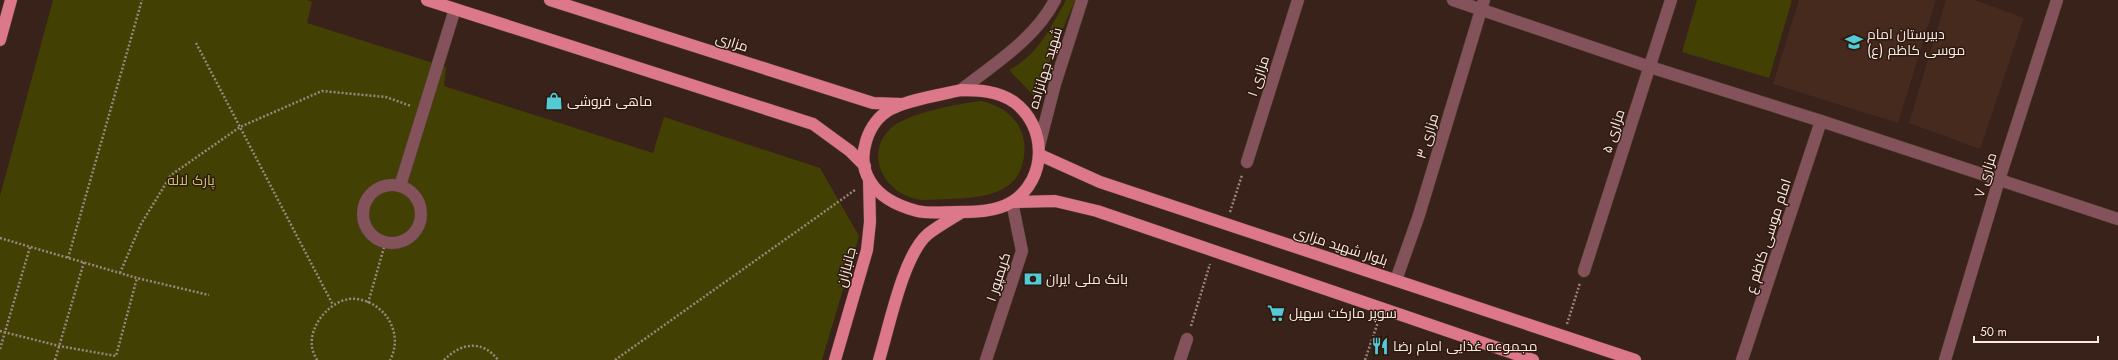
<svg xmlns="http://www.w3.org/2000/svg" width="2118" height="360" viewBox="0 0 2118 360" font-family="Jost,Cairo,sans-serif">
  <style>
    .built { fill: #472a1e }
    .green { fill: #434004 }
    .lines { fill: none; stroke-linecap: round; stroke-linejoin: round }
    .minor-casing { stroke: #533e36; stroke-width: 13 }
    .major-casing { stroke: #533e36; stroke-width: 13 }
    .path { stroke: #99867f; stroke-width: 2.5; stroke-dasharray: 2 2; stroke-linecap: butt }
    .minor { stroke: #83525a; stroke-width: 12 }
    .major { stroke: #dc788a; stroke-width: 12 }
    .labels { text-anchor: middle; dominant-baseline: central; stroke-width: 3; stroke-linejoin: round; paint-order: stroke }
    .poi-label { font-size: 14px; fill: #faeae4; stroke: #2e1910; text-anchor: start }
    .street-label { font-size: 14px; fill: #faeae4; stroke: #2e1910 }
    .park-label { font-size: 14px; fill: #cac666; stroke: #2e1910 }
  </style>
  <rect width="100%" height="100%" fill="#38221a"/>
  <g class="built">
    <path d="M 1799,0 L 1936,0 L 1898,123 L 1773,84 Z"/>
    <path d="M 1946,0 L 1975,0 L 2024,18 L 1980,149 L 1909,123 Z"/>
  </g>
  <g class="green">
    <path d="M 53,0 L 307,0 L 312,2 L 307,23 L 446,67 L 444,86 L 653,153 L 664,117 L 820,168 L 859,236 L 822,360 L 0,360 L 0,196 Z"/>
    <path d="M 1066,0 L 1075,0 L 1035,97 L 1009,70 C 1038,55 1051,27 1066,0 Z"/>
    <path d="M 1697,0 L 1792,0 L 1769,78 L 1682,52 Z"/>
    <path d="M 981,101 C 1012,108 1030,130 1023,162 C 1021,171 1016,180 1009,185 C 987,201 954,198 927,200 C 890,201 861,158 890,129 C 907,113 957,104 981,101 Z"/>
  </g>
  <g class="lines">
    <g class="minor-casing">
      <g id="minor">
        <path d="M 1453,0 L 1650,67 L 1821,121 L 2118,219"/>
        <path d="M 961,90 C 994,64 1035,39 1055,0"/>
        <path d="M 1039,146 L 1055,84 L 1082,0"/>
        <path d="M 1247,162 L 1298,0"/>
        <circle cx="392" cy="214" r="29"/>
        <path d="M 400,186 L 455,9"/>
        <path d="M 1584,271 L 1671,0"/>
        <path d="M 1396,280 L 1419,215 L 1484,0"/>
        <path d="M 986,360 L 1022,251 L 1012,202"/>
        <path d="M 1180,360 L 1187,339"/>
        <path d="M 1742,360 L 1821,121"/>
        <path d="M 1945,360 L 1999,180 L 2057,0"/>
      </g>
    </g>
    <g class="major-casing">
      <g id="major">
        <path d="M 427,0 L 813,124 L 850,151 L 865,166"/>
        <path d="M 550,0 L 873,103 L 901,104"/>
        <path d="M 0,40 L 11,0"/>
        <path d="M 961,90 C 979,90 998,91 1014,102 C 1047,126 1048,179 1012,202 C 995,212 975,212 956,212 C 944,212 929,214 917,211 C 898,206 880,198 870,181 C 855,157 868,121 891,109 C 910,99 940,95 961,90 Z"/>
        <path d="M 1040,155 L 1100,182 L 1635,360"/>
        <path d="M 1012,202 L 1055,201 L 1097,211 L 1533,360"/>
        <path d="M 835,360 L 867,250 L 870,222 L 869,180"/>
        <path d="M 879,360 C 889,328 903,255 928,234 C 938,226 951,219 962,212"/>
      </g>
    </g>
    <g class="path">
      <path d="M 196,43 L 333,305"/>
      <path d="M 1230,212 L 1242,175"/>
      <path d="M 0,238 L 137,278 L 209,295"/>
      <path d="M 68,258 L 142,0"/>
      <path d="M 120,273 L 141,224 L 171,175 L 240,127 L 322,91 L 386,97 L 411,106"/>
      <path d="M 368,303 L 385,244"/>
      <path d="M 1567,324 L 1580,283"/>
      <path d="M 1191,326 L 1210,264"/>
      <path d="M 0,331 L 59,346 L 116,356 L 137,278"/>
      <path d="M 0,349 L 30,247"/>
      <path d="M 55,360 L 84,262"/>
      <path d="M 317,360 C 315,356 312,350 312,346 C 309,323 334,296 357,299 C 386,303 404,334 390,360"/>
      <path d="M 444,360 C 461,343 482,339 498,360"/>
      <path d="M 615,360 L 855,190"/>
      <path d="M 1365,360 L 1378,322"/>
    </g>
    <use href="#minor" class="minor"/>
    <use href="#major" class="major"/>
  </g>
  <defs>
    <g id="school-bare" transform="scale(1.38)"><path d="M0-5L7-2L0 1L-7-2ZM-4 1L0 2.5L4 1V4Q0 6-4 4Z" fill="#52cbd7" stroke="#2e1910" stroke-width="2.5" paint-order="stroke"/></g>
    <g id="shop-bare" transform="scale(1.38)"><path d="M-5-2.5h2.3a2.7 3.5 0 0 1 5.4 0H5L5.5 6h-11ZM-1.5-2.5h3a1.5 2.3 0 0 0-3 0Z" fill="#52cbd7" stroke="#2e1910" stroke-width="2.5" paint-order="stroke"/></g>
    <g id="bank-bare" transform="scale(1.38)"><path d="M-6-4H6V4H-6ZM0-2.3a2.3 2.3 0 1 0 0 4.6a2.3 2.3 0 1 0 0-4.6Z" fill="#52cbd7" stroke="#2e1910" stroke-width="2.5" paint-order="stroke"/></g>
    <g id="supermarket-bare" transform="scale(1.38)"><path d="M-6-5.5h2.5l.6 2H6L4.5 2H-2.5L-4.4-4H-6ZM-1.5 3.2a1.3 1.3 0 1 0 .1 0ZM3 3.2a1.3 1.3 0 1 0 .1 0Z" fill="#52cbd7" stroke="#2e1910" stroke-width="2.5" paint-order="stroke"/></g>
    <g id="restaurant-bare" transform="scale(1.38)"><path d="M-5-6h1v4h1v-4h1v4h1v-4h1v5L-1.5 .5V6h-2V.5L-5-1ZM5-6V6H3V1.5H1.5Q1.5-4 5-6Z" fill="#52cbd7" stroke="#2e1910" stroke-width="2.5" paint-order="stroke"/></g>
  </defs>
  <g fill-rule="evenodd">
    <use href="#school-bare" x="1854" y="42"/>
    <use href="#shop-bare" x="554" y="101"/>
    <use href="#bank-bare" x="1033" y="279"/>
    <use href="#supermarket-bare" x="1276" y="313"/>
    <use href="#restaurant-bare" x="1380" y="346"/>
  </g>
  <g class="labels">
    <g class="poi-label">
      <text x="1867" y="34">دبیرستان امام<tspan x="1867" dy="16">موسی کاظم (ع)</tspan></text>
      <text x="567" y="101">ماهی فروشی</text>
      <text x="1046" y="279">بانک ملی ایران</text>
      <text x="1289" y="313">سوپر مارکت سهیل</text>
      <text x="1393" y="346">مجموعه غذایی امام رضا</text>
    </g>
    <g class="street-label">
      <text transform="translate(732 42) rotate(18)">مزاری</text>
      <text transform="translate(1045 68) rotate(-73)">شهید جهانزاده</text>
      <text transform="translate(1258 76) rotate(-72)">مزاری ۱</text>
      <text transform="translate(1613 131) rotate(-72)">مزاری ۵</text>
      <text transform="translate(1427 136) rotate(-73)">مزاری ۳</text>
      <text transform="translate(1985 175) rotate(-73)">مزاری ۷</text>
      <text transform="translate(1768 236) rotate(-72)">امام موسی کاظم ع</text>
      <text transform="translate(1341 246) rotate(18)">بلوار شهید مزاری</text>
      <text transform="translate(846 267) rotate(-75)">جانبازان</text>
      <text transform="translate(998 277) rotate(-72)">کریمپور ۱</text>
    </g>
    <g class="park-label">
      <text x="191" y="180">پارک لاله</text>
    </g>
  </g>
  <path d="M1974 336v6h124v-6" fill="none" stroke="#faeae4" stroke-width="2"/>
  <text x="1980" y="336" font-size="12" fill="#faeae4" stroke="#2e1910" stroke-width="3" paint-order="stroke">50 m</text>
</svg>
